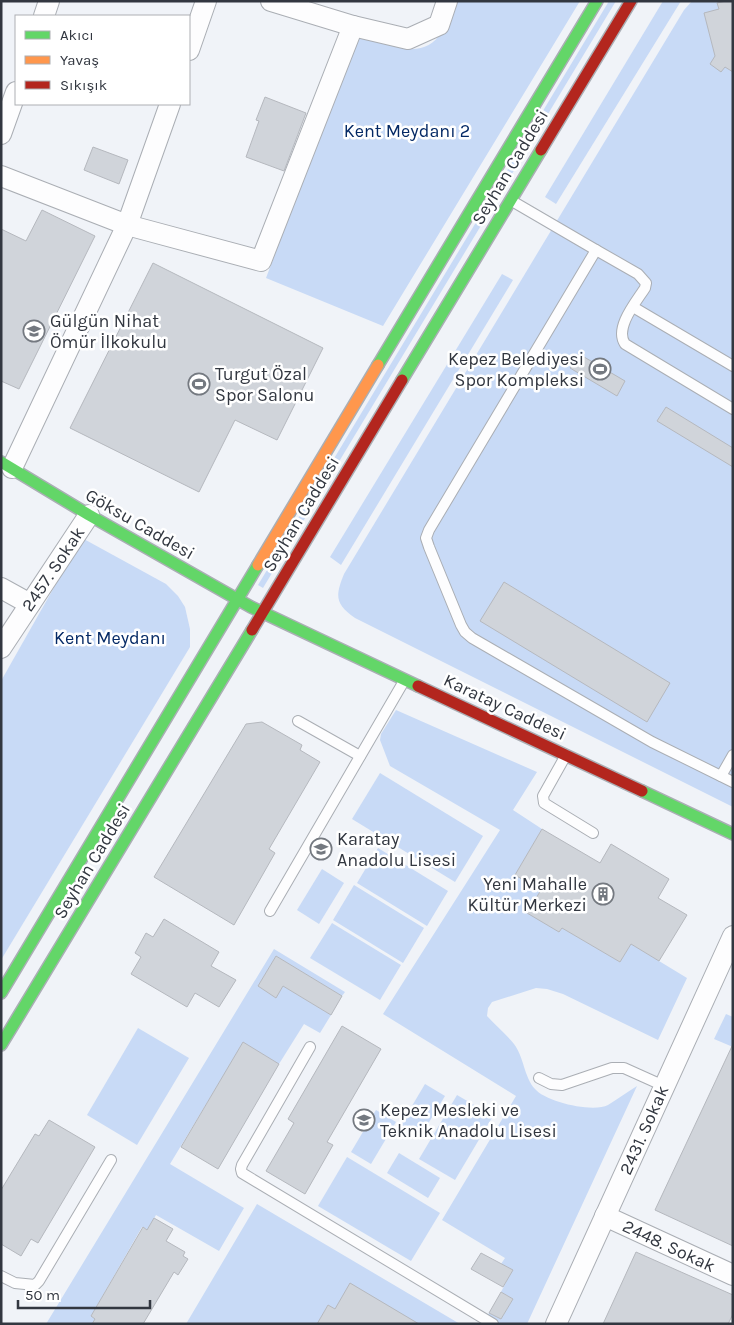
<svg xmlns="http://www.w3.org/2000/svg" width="734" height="1325" viewBox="0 0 734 1325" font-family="Karla,sans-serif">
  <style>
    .green { fill: #c8daf6 }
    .building { fill: #d0d4da; stroke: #b5b8be }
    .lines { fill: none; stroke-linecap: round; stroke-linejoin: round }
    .lane-casing { stroke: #aaaeb4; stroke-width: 12 }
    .street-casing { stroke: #aaaeb4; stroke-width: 22 }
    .fast-casing { stroke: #aaaeb4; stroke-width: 14 }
    .slow-casing { stroke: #aaaeb4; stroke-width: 14 }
    .jam-casing { stroke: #aaaeb4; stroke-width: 14 }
    .lane { stroke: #fdfdfe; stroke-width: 10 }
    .street { stroke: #fdfdfe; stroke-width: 20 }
    .fast { stroke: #63d668; stroke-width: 11 }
    .slow { stroke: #ff974d; stroke-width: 11 }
    .jam { stroke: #b3261e; stroke-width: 11 }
    .labels { text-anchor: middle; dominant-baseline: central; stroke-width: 5; stroke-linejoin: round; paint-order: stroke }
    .park-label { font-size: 18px; fill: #042965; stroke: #fff }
    .street-label { font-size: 18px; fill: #323740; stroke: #fff }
    .poi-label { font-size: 18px; fill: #323740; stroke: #fff; text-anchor: start }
  </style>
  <rect width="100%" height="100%" fill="#f0f3f8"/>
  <g class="green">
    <path d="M 453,1 L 580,1 L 383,326 L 266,278 L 358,34 C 385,43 424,64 442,31 C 447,22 450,11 453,1 Z"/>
    <path d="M 609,1 L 616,1 L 263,588 L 258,585 Z"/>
    <path d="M 663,1 L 681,1 L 556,204 L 545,197 Z"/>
    <path d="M 692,1 L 733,1 L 733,807 L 355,618 C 335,604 335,596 344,574 L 684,10 Z"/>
    <path d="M 502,274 L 513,280 L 341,565 L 330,557 Z"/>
    <path d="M 82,538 L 166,584 L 178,596 L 185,607 L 190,629 L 190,647 L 1,960 L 1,681 Z"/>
    <path d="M 396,710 L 537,772 L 513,810 L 542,829 L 515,875 L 541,890 L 528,913 L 559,932 L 562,928 L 620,962 L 631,944 L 687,978 L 658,1040 L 563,994 L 547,989 L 536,988 L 492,1002 L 488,1008 L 487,1016 C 496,1026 506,1034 514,1044 C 524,1057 524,1077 535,1089 C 546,1102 593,1113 608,1105 C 618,1099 627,1092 637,1086 L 527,1324 L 493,1324 L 485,1319 L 489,1313 L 501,1319 L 513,1299 L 501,1292 L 512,1270 L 501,1264 L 505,1258 L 442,1220 L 516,1096 L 383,1014 L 500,830 L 390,766 L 380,740 L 381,734 Z"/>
    <path d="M 380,773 L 483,836 L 455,882 L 352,819 Z"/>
    <path d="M 378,848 L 448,891 L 427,926 L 357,883 Z"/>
    <path d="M 322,869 L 344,883 L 319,924 L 297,910 Z"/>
    <path d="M 354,885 L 424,928 L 403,963 L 333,920 Z"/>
    <path d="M 332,923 L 401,965 L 380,1000 L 310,958 Z"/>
    <path d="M 274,949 L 345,992 L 342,996 L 276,956 L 258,986 L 276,998 L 283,986 L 331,1015 L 320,1033 L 304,1024 L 279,1064 L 243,1043 L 170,1164 L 244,1208 L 219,1251 L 156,1215 L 149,1227 L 152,1232 L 142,1227 L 91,1316 L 95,1319 L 92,1324 L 46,1324 Z"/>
    <path d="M 726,1014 L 733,1017 L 733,1047 L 714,1039 Z"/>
    <path d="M 138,1028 L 189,1058 L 137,1145 L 87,1115 Z"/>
    <path d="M 425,1084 L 445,1096 L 420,1137 L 400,1126 Z"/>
    <path d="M 457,1095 L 493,1116 L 455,1180 L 419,1159 Z"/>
    <path d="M 376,1110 L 396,1122 L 371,1164 L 351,1152 Z"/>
    <path d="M 399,1153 L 440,1178 L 428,1198 L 387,1173 Z"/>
    <path d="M 347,1157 L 440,1213 L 411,1261 L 318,1206 Z"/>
    <path d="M 257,1204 L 460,1324 L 419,1324 L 335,1309 L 328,1305 L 317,1324 L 186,1324 Z"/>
  </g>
  <g class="building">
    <path d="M 726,1 L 733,1 L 733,72 L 725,67 L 721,72 L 710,64 L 715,56 L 704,13 L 719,9 L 717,3 Z"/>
    <path d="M 265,97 L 306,113 L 284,171 L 246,157 L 259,121 L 256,120 Z"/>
    <path d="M 93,147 L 128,160 L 119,184 L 84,170 Z"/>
    <path d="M 42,210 L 95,236 L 19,389 L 1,381 L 1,229 L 26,241 Z"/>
    <path d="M 153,263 L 323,348 L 277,440 L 235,420 L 199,492 L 70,428 Z"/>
    <path d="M 579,354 L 625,381 L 617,396 L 570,368 Z"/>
    <path d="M 666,407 L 733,448 L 733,467 L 657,421 Z"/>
    <path d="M 504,582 L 670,683 L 647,722 L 480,621 Z"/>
    <path d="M 262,722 L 302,745 L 300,750 L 320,762 L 269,849 L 275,853 L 234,925 L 154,877 L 246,724 Z"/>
    <path d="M 542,829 L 600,863 L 611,844 L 669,879 L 658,898 L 687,915 L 659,961 L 631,944 L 620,962 L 562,928 L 559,932 L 527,913 L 541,890 L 515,875 Z"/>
    <path d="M 164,919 L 219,952 L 211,966 L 236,980 L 219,1007 L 195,993 L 187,1007 L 131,974 L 141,957 L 135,953 L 146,933 L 153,937 Z"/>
    <path d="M 276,956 L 342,996 L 331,1015 L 283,986 L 276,998 L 258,986 Z"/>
    <path d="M 342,1026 L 381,1049 L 327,1142 L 333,1145 L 305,1194 L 266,1171 L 294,1123 L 288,1119 Z"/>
    <path d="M 243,1042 L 279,1064 L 218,1169 L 181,1147 Z"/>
    <path d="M 733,1044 L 733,1246 L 655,1210 Z"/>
    <path d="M 49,1120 L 95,1147 L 38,1243 L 31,1239 L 21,1256 L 1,1244 L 1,1190 L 35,1134 L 39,1136 Z"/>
    <path d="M 154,1218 L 173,1229 L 166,1241 L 185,1252 L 183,1256 L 188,1259 L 178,1275 L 174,1272 L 143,1324 L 92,1324 L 95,1319 L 91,1316 L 143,1227 L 147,1230 Z"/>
    <path d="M 636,1252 L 733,1295 L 733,1314 L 728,1324 L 603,1324 Z"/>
    <path d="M 481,1253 L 513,1270 L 503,1287 L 471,1269 Z"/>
    <path d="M 350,1283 L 419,1324 L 317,1324 L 328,1305 L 335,1309 Z"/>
    <path d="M 501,1292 L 513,1299 L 501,1319 L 489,1313 Z"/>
  </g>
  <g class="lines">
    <g class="lane-casing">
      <g id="lane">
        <path d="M 512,201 L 596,250 L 429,530 L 426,538 L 429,547 L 461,625 L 465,632 L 472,638 L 652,742 L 733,782"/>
        <path d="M 596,250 L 638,274 L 646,283 L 645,288 C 636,302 614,328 625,344 L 733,409"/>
        <path d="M 633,307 L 733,366"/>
        <path d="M 298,721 L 360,756"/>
        <path d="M 566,755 L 543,796 L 544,803 L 593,833"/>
        <path d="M 721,776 L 733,755"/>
        <path d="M 270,911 L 404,681"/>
        <path d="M 310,1047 L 242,1165 L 241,1169 L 242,1173 L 493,1324"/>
        <path d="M 539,1078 L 551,1084 L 562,1085 L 612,1068 L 624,1068 L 664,1086"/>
        <path d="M 1,1276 L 15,1283 L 35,1285 L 39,1281 L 111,1160"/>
      </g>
    </g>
    <g class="street-casing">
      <g id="street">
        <path d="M 271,1 L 353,26 L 408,39 L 439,25 L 447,1"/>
        <path d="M 44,16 L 49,1"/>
        <path d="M 189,50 L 206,1"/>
        <path d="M 1,134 L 16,92"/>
        <path d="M 1,176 L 127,225 L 261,261 L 353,26"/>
        <path d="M 12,468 L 127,225 L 170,104"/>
        <path d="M 1,588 L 30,604"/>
        <path d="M 1,648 L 89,515"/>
        <path d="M 605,1216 L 733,1275"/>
        <path d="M 556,1324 L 733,936"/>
      </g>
    </g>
    <g class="fast-casing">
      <g id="fast">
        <path d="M 378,365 L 597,1"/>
        <path d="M 402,380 L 541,150"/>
        <path d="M 1,462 L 89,515 L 251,607 L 418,686"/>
        <path d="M 642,791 L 733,834"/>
        <path d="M 1,993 L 258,565"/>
        <path d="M 1,1045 L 252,630"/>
      </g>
    </g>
    <g class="slow-casing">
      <path id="slow" d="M 258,565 L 378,365"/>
    </g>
    <g class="jam-casing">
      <g id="jam">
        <path d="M 541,150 L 631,1"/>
        <path d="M 252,630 L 402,380"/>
        <path d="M 418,686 L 642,791"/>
      </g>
    </g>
    <use href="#lane" class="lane"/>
    <use href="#street" class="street"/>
    <use href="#fast" class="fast"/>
    <use href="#slow" class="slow"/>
    <use href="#jam" class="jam"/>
  </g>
  <defs>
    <g id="school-ring" transform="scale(1.125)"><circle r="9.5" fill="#fff" stroke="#747980" stroke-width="1.5"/><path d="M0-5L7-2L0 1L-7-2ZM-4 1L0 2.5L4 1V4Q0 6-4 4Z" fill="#747980"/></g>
    <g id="stadium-ring" transform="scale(1.125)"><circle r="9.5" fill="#fff" stroke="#747980" stroke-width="1.5"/><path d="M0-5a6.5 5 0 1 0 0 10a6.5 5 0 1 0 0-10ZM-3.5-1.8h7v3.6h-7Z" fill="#747980"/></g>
    <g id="building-ring" transform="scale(1.125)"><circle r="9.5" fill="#fff" stroke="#747980" stroke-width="1.5"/><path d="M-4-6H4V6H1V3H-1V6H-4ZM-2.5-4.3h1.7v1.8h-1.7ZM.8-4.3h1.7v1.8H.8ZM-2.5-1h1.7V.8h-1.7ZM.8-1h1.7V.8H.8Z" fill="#747980"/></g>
  </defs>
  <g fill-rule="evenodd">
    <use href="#school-ring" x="34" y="331"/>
    <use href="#stadium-ring" x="600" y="369"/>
    <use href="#stadium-ring" x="199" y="384"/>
    <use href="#school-ring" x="321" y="849"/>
    <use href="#building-ring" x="603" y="894"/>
    <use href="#school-ring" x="364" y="1120"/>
  </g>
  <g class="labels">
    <g class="park-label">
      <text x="407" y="131">Kent Meydanı 2</text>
      <text x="110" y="638">Kent Meydanı</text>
    </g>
    <g class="street-label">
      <text transform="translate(510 167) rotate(-59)">Seyhan Caddesi</text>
      <text transform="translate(301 514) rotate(-59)">Seyhan Caddesi</text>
      <text transform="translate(140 524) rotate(30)">Göksu Caddesi</text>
      <text transform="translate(53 569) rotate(-56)">2457. Sokak</text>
      <text transform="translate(505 707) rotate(25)">Karatay Caddesi</text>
      <text transform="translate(92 861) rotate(-59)">Seyhan Caddesi</text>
      <text transform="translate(644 1130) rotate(-66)">2431. Sokak</text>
      <text transform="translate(669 1246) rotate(25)">2448. Sokak</text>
    </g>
    <g class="poi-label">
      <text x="50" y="321">Gülgün Nihat<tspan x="50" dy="21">Ömür İlkokulu</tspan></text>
      <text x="584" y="359" text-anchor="end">Kepez Belediyesi<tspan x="584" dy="21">Spor Kompleksi</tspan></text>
      <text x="215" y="374">Turgut Özal<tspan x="215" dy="21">Spor Salonu</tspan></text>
      <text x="337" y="839">Karatay<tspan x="337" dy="21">Anadolu Lisesi</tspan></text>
      <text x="587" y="884" text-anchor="end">Yeni Mahalle<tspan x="587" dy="21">Kültür Merkezi</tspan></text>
      <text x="380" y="1110">Kepez Mesleki ve<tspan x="380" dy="21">Teknik Anadolu Lisesi</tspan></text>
    </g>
  </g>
  <rect width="734" height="1325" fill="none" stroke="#323740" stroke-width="5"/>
  <rect x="15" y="15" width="175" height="90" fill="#ffffff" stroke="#adafb3"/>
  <rect x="25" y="31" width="25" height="8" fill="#63d668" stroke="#adafb3"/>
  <text x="60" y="40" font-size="15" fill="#323740">Akıcı</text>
  <rect x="25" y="56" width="25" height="8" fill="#ff974d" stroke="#adafb3"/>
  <text x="60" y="65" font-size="15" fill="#323740">Yavaş</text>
  <rect x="25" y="81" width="25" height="8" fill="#b3261e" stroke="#adafb3"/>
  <text x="60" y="90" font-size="15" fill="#323740">Sıkışık</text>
  <path d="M18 1300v8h132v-8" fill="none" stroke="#323740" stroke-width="2.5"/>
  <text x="25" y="1300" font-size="15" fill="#323740" stroke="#ffffff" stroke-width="4" paint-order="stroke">50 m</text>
</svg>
